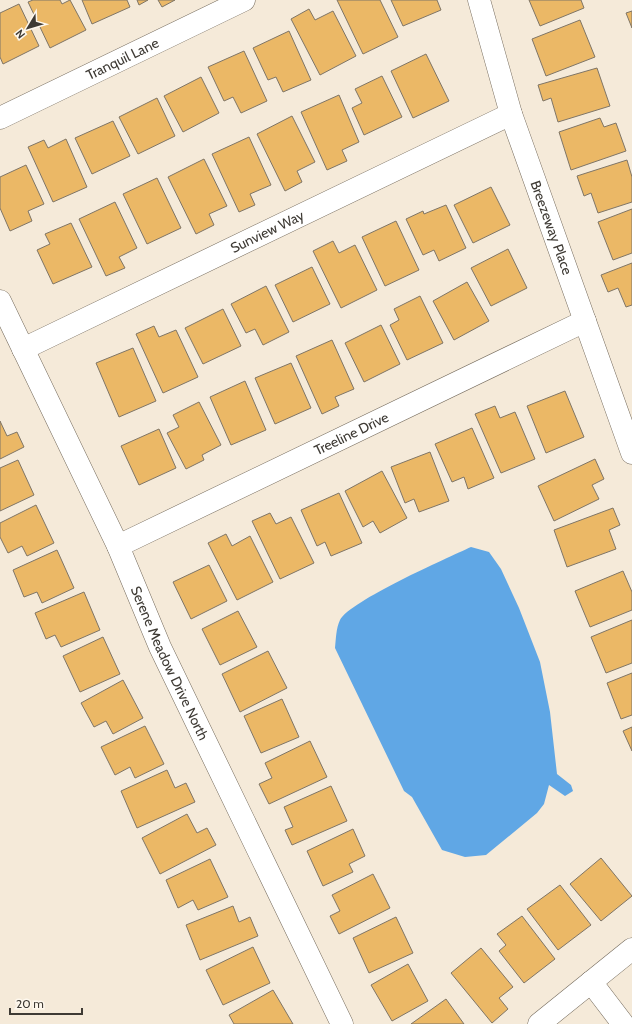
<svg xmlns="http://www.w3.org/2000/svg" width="632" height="1024" viewBox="0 0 632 1024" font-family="Cabin,sans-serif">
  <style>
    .water { fill: #60a7e5 }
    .building { fill: #ebb866; stroke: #7f7566 }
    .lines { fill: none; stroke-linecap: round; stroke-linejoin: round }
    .minor-casing { stroke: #756b5d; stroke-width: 23 }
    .minor { stroke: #fff; stroke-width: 22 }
    .labels { text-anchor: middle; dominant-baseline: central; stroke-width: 4; stroke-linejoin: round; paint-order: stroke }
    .street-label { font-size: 14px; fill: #3e3a34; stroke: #fef8ee }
  </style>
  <rect width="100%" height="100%" fill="#f5ead9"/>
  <path class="water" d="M 471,547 L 489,552 L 501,569 L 519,608 L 540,662 L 550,712 L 557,774 L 571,785 L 573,791 L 565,796 L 549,785 L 544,804 L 537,813 L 486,855 L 465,857 L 442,850 L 412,797 L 404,791 L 335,648 C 336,639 336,628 340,620 C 350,601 447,558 471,547 Z"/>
  <g class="building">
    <path d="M 33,0 L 60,0 L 62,4 L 70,0 L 86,30 L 50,48 L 28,2 Z"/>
    <path d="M 82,0 L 127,0 L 130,7 L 92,24 Z"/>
    <path d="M 137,0 L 148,0 L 139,5 Z"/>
    <path d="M 158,0 L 175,0 L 162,7 Z"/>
    <path d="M 337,0 L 380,0 L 398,37 L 363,54 Z"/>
    <path d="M 391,0 L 437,0 L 441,10 L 403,26 Z"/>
    <path d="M 529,0 L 581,0 L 584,8 L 540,26 Z"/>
    <path d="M 19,4 L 39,46 L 3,64 L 0,57 L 0,13 Z"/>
    <path d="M 309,9 L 315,20 L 333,11 L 356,56 L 320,75 L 291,19 Z"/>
    <path d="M 632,11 L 632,28 L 626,13 Z"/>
    <path d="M 580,20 L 595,57 L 546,76 L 532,39 Z"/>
    <path d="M 289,31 L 311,80 L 283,92 L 276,77 L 268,80 L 253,48 Z"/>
    <path d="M 244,51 L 267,101 L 241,113 L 233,97 L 224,101 L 208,67 Z"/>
    <path d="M 426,54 L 449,101 L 413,118 L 391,71 Z"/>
    <path d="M 597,68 L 610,106 L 558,122 L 551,98 L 543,101 L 538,85 Z"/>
    <path d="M 382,76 L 402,117 L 364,135 L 352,108 L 362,103 L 355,89 Z"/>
    <path d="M 201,77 L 219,113 L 183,132 L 164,96 Z"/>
    <path d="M 339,95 L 359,142 L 342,150 L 347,161 L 327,170 L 301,112 Z"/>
    <path d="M 157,98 L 175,136 L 138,154 L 119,117 Z"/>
    <path d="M 292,116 L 315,162 L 297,171 L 302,182 L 285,191 L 257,134 Z"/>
    <path d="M 600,118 L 604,127 L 616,123 L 626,151 L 571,170 L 559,132 Z"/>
    <path d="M 113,121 L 130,156 L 92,174 L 75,138 Z"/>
    <path d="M 249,137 L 271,185 L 250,194 L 255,205 L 239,212 L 212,154 Z"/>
    <path d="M 66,139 L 87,187 L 53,202 L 28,147 L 44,140 L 48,148 Z"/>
    <path d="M 204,159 L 227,206 L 209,214 L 214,225 L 196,234 L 168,177 Z"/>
    <path d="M 627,160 L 632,177 L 632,202 L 598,213 L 591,193 L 584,196 L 577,176 Z"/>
    <path d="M 26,165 L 44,204 L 28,211 L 32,221 L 10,231 L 0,208 L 0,177 Z"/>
    <path d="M 157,178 L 181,228 L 147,244 L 123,194 Z"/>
    <path d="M 491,187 L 510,225 L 473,243 L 454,205 Z"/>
    <path d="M 115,202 L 137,248 L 119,257 L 125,268 L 106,276 L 79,219 Z"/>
    <path d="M 446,205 L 466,248 L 439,261 L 434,250 L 423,255 L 406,219 L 423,211 L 424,214 Z"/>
    <path d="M 632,209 L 632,253 L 613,260 L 598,222 Z"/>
    <path d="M 396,221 L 419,270 L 385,286 L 362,237 Z"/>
    <path d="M 71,223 L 92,267 L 53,284 L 37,250 L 50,244 L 45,234 Z"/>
    <path d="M 333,241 L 339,253 L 355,245 L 377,290 L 341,308 L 313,251 Z"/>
    <path d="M 508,249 L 527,288 L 491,306 L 471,268 Z"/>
    <path d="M 632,263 L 632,305 L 626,307 L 618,288 L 608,292 L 601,275 Z"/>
    <path d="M 312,267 L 330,304 L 293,322 L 275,285 Z"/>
    <path d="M 467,282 L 489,321 L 454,340 L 433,301 Z"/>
    <path d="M 266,286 L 289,332 L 263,345 L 255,329 L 246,333 L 231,304 Z"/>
    <path d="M 420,296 L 443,343 L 407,360 L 390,325 L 399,320 L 394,309 Z"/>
    <path d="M 223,309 L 241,346 L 203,364 L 185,328 Z"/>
    <path d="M 381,325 L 400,364 L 364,382 L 345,343 Z"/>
    <path d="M 154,326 L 159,337 L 176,330 L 198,377 L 163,393 L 136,334 Z"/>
    <path d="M 332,340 L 354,389 L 335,397 L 339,406 L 322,414 L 296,356 Z"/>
    <path d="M 133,348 L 156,401 L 119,417 L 96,363 Z"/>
    <path d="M 291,363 L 311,408 L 275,424 L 255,378 Z"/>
    <path d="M 245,381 L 266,430 L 231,445 L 210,397 Z"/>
    <path d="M 565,391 L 584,437 L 546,453 L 527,406 Z"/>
    <path d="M 199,402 L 221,445 L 202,455 L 204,460 L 186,469 L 167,433 L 179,427 L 173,415 Z"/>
    <path d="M 495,406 L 500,418 L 515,412 L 535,459 L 501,473 L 475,414 Z"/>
    <path d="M 0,421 L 7,436 L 17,432 L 24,447 L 0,459 Z"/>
    <path d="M 472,428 L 494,478 L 468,489 L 464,477 L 452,482 L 435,444 Z"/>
    <path d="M 159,429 L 176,468 L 139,485 L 121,446 Z"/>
    <path d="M 430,452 L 449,501 L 419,512 L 414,499 L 405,503 L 391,467 Z"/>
    <path d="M 595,459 L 604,479 L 592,485 L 599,499 L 554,521 L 538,486 Z"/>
    <path d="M 18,460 L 34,495 L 0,511 L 0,468 Z"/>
    <path d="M 382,471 L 407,518 L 380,533 L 373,521 L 363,527 L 345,491 Z"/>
    <path d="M 339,493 L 362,543 L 331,556 L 325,542 L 317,546 L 301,510 Z"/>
    <path d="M 36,505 L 54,543 L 27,556 L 22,546 L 8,553 L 0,537 L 0,523 Z"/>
    <path d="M 613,508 L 620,525 L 609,530 L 616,549 L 567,567 L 554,530 Z"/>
    <path d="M 270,513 L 276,524 L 291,517 L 314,563 L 280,579 L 252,521 Z"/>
    <path d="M 226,534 L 232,546 L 250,536 L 273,582 L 237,600 L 208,543 Z"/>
    <path d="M 57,550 L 74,588 L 42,603 L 37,592 L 24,597 L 13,570 Z"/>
    <path d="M 209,565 L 227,601 L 191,619 L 173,582 Z"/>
    <path d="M 623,571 L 632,592 L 632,610 L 590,627 L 575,591 Z"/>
    <path d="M 84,592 L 100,630 L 61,647 L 55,635 L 46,639 L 35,613 Z"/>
    <path d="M 238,611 L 257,647 L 220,665 L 202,629 Z"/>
    <path d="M 632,620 L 632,663 L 606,673 L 591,637 Z"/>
    <path d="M 103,637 L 120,674 L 80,692 L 63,656 Z"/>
    <path d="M 268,651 L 287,688 L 240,712 L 222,674 Z"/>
    <path d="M 632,673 L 632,715 L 621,719 L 607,683 Z"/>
    <path d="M 123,680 L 143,718 L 113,734 L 106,721 L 94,727 L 81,703 Z"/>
    <path d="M 282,699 L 299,737 L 261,753 L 244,716 Z"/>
    <path d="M 145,726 L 164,764 L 135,778 L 130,767 L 115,775 L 101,747 Z"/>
    <path d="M 632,727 L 632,751 L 623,731 Z"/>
    <path d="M 310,741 L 327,777 L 269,804 L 259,784 L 272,778 L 265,763 Z"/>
    <path d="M 167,770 L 175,788 L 186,783 L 195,802 L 137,828 L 121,791 Z"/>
    <path d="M 331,786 L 347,821 L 292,845 L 285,830 L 293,827 L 284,807 Z"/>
    <path d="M 187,814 L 197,833 L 207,828 L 216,845 L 160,874 L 142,838 Z"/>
    <path d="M 353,829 L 365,856 L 349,864 L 353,872 L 323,886 L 307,851 Z"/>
    <path d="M 601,858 L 632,896 L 601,921 L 570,884 Z"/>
    <path d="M 210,859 L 228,897 L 198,910 L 193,900 L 178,908 L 166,880 Z"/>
    <path d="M 373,874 L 390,908 L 339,934 L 330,916 L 340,911 L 332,895 Z"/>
    <path d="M 560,885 L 591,925 L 558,950 L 527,909 Z"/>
    <path d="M 233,906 L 239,922 L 250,917 L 258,936 L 200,960 L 186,925 Z"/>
    <path d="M 522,916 L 555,959 L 524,983 L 499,951 L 506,945 L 497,934 Z"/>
    <path d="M 396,917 L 413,953 L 369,973 L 353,938 Z"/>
    <path d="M 253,947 L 270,983 L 223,1005 L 206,970 Z"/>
    <path d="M 481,948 L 513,987 L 499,998 L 508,1009 L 492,1023 L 451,973 Z"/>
    <path d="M 408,964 L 428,1001 L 392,1021 L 371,985 Z"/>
    <path d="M 273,990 L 293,1024 L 234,1024 L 229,1015 Z"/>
    <path d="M 446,999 L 464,1024 L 411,1024 Z"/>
  </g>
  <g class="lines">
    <g class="minor-casing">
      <g id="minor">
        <path id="s1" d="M 479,0 L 511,114 L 632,453"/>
        <path id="s2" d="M 0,118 L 244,0"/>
        <path id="s3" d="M 0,301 L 118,546 L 160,647 L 342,1024"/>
        <path id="s4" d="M 23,349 L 511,114"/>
        <path id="s5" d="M 118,546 L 585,321"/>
        <path d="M 591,982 L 623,1024"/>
        <path d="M 539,1024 L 632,949"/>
      </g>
    </g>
    <use href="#minor" class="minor"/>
  </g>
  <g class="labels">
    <g class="street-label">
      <text stroke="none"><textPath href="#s2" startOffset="136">Tranquil Lane</textPath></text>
      <text stroke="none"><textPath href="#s1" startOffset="239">Breezeway Place</textPath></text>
      <text stroke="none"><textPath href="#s4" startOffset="271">Sunview Way</textPath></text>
      <text stroke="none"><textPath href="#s5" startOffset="259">Treeline Drive</textPath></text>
      <text stroke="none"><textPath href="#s3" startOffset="400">Serene Meadow Drive North</textPath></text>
    </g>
  </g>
  <g transform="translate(28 28) rotate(232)" stroke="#fef8ee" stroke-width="3" paint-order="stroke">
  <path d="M0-3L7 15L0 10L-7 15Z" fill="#3e3a34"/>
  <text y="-6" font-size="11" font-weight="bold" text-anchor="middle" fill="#3e3a34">N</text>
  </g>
  <path d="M10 1008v6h72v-6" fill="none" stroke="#3e3a34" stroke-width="2"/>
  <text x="16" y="1008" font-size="12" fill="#3e3a34" stroke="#fef8ee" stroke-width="3" paint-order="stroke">20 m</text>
</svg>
